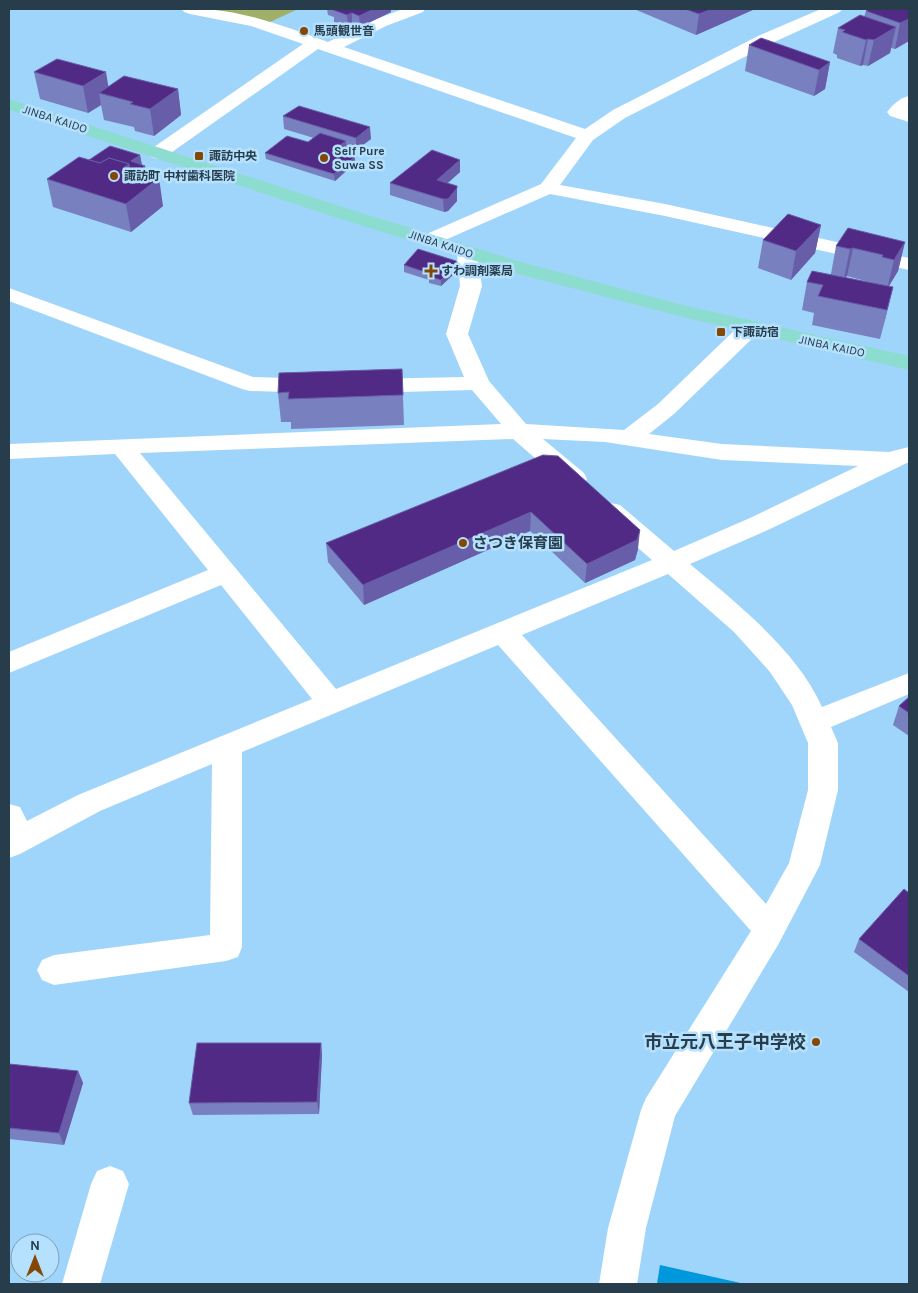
<svg xmlns="http://www.w3.org/2000/svg" width="918" height="1293" viewBox="0 0 918 1293" font-family="Karla,'Noto Sans JP',sans-serif">
  <style>
    .green { fill: #a1b068 }
    .water { fill: #0098dc }
    .lines { fill: none; stroke-linecap: round; stroke-linejoin: round }
    .minor { fill: #fff; fill-rule: evenodd }
    .major { fill: #8cddcf; fill-rule: evenodd }
    .wall { fill: #7880c0; fill-rule: evenodd }
    .shaded-wall { fill: #685da8 }
    .building { fill: #502a85; stroke: #685da8 }
    .poi-dot { fill: #844704; stroke: #b6e1fe; stroke-width: 2 }
    .labels { text-anchor: middle; dominant-baseline: central; stroke-width: 5; stroke-linejoin: round; paint-order: stroke }
    .far-poi-label { font-size: 12px; font-weight: bold; fill: #273d4c; stroke: #b6e1fe; text-anchor: start }
    .far-street-label { font-size: 12px; fill: #273d4c; stroke: #b6e1fe }
    .poi-label { font-size: 15px; font-weight: bold; fill: #273d4c; stroke: #b6e1fe; text-anchor: start }
    .near-poi-label { font-size: 18px; font-weight: bold; fill: #273d4c; stroke: #b6e1fe; text-anchor: end }
  </style>
  <rect width="100%" height="100%" fill="#9fd5fa"/>
  <path class="green" d="M 204,9 L 298,9 L 268,23 Z"/>
  <path class="water" d="M 660,1265 L 745,1284 L 657,1284 Z"/>
  <g class="lines">
    <g class="minor">
      <path d="M 182,9 C 233,6 281,25 328,42 L 374,20 L 403,9 L 425,9 L 423,12 L 386,26 L 344,47 L 585,129 L 613,110 L 760,35 L 821,9 L 842,9 L 840,12 L 772,43 L 625,118 L 593,140 L 560,185 L 665,204 L 909,258 L 909,270 L 665,216 L 550,194 L 436,244 L 429,246 L 422,244 L 419,240 L 422,236 L 541,184 L 576,138 L 318,49 L 165,157 L 158,159 L 151,157 L 149,153 L 151,149 L 303,44 L 251,26 L 190,14 L 184,12 Z"/>
      <path d="M 909,96 L 909,122 L 890,116 L 887,112 C 892,105 900,98 909,96 Z"/>
      <path d="M 467,247 L 474,249 L 477,253 L 482,286 L 468,334 L 489,381 L 526,424 L 624,430 L 658,404 L 742,323 L 750,321 L 758,323 L 761,328 L 758,333 L 674,414 L 649,434 L 722,444 L 889,452 L 909,447 L 909,462 L 768,530 L 690,564 C 736,603 797,650 822,707 L 909,673 L 909,694 L 831,727 L 838,743 L 838,790 L 820,865 L 778,945 L 675,1116 L 646,1228 L 637,1284 L 599,1284 L 608,1228 L 641,1110 L 646,1098 L 751,931 L 498,645 L 242,752 L 242,947 L 238,957 L 226,961 L 54,985 L 42,980 L 37,970 L 42,960 L 54,955 L 210,935 L 212,764 L 100,811 L 20,854 L 9,858 L 9,804 L 20,807 L 27,821 L 78,795 L 312,699 L 221,585 L 9,673 L 9,652 L 208,570 L 115,454 L 9,459 L 9,444 L 501,424 L 472,390 L 365,393 L 357,391 L 354,386 L 357,381 L 365,379 L 464,377 L 446,334 L 460,286 L 457,253 L 460,249 ZM 513,439 L 566,485 L 575,487 L 584,485 L 587,479 L 584,473 L 543,439 L 605,442 L 722,460 L 858,466 L 750,518 L 674,551 L 620,505 L 611,503 L 602,505 L 598,511 L 602,517 L 652,560 L 336,689 L 140,453 ZM 668,574 L 734,632 L 770,672 L 792,705 L 808,743 L 808,790 L 789,863 L 766,904 L 522,635 Z"/>
      <path d="M 9,288 L 253,377 L 317,379 L 325,381 L 328,386 L 325,391 L 317,393 L 250,391 L 242,389 L 9,301 Z"/>
      <path d="M 110,1166 L 123,1171 L 129,1184 L 100,1284 L 62,1284 L 91,1184 L 97,1171 Z"/>
    </g>
    <path class="major" d="M 9,99 L 358,212 L 528,264 L 687,306 L 909,356 L 909,370 L 687,318 L 514,273 L 344,220 L 9,110 Z"/>
  </g>
  <g class="wall">
    <path d="M 327,9 L 391,9 L 391,12 L 360,27 L 352,25 L 348,27 L 334,22 L 334,17 L 328,15 Z"/>
    <path d="M 634,9 L 755,9 L 696,35 Z"/>
    <path d="M 909,9 L 909,41 L 895,49 L 891,48 L 890,53 L 868,66 L 863,65 L 860,66 L 837,58 L 837,55 L 833,53 L 838,28 L 864,17 L 866,11 Z"/>
    <path d="M 749,45 L 830,62 L 825,89 L 814,96 L 745,71 Z"/>
    <path d="M 34,72 L 109,86 L 178,89 L 181,115 L 154,136 L 135,131 L 134,127 L 104,120 L 101,105 L 88,113 L 40,99 Z"/>
    <path d="M 283,116 L 371,139 L 356,150 L 346,147 L 340,152 L 355,163 L 335,181 L 266,159 L 265,153 L 308,142 L 314,138 L 284,129 Z"/>
    <path d="M 140,155 L 142,165 L 145,166 L 146,175 L 163,206 L 131,232 L 53,207 L 47,179 L 89,160 Z"/>
    <path d="M 460,172 L 448,183 L 457,201 L 448,211 L 444,212 L 390,195 L 390,183 Z"/>
    <path d="M 821,225 L 815,253 L 791,280 L 758,268 L 763,240 Z"/>
    <path d="M 905,242 L 898,271 L 889,286 L 893,287 L 880,339 L 812,325 L 814,313 L 802,310 L 807,282 L 831,274 L 836,246 ZM 847,276 L 876,284 L 845,277 Z"/>
    <path d="M 404,265 L 457,271 L 441,286 L 429,283 L 429,280 L 404,272 Z"/>
    <path d="M 402,369 L 404,425 L 291,429 L 291,422 L 281,422 L 278,393 Z"/>
    <path d="M 543,455 L 638,549 L 635,560 L 585,583 L 530,531 L 364,605 L 328,562 L 326,543 Z"/>
    <path d="M 909,697 L 909,736 L 893,725 L 899,706 Z"/>
    <path d="M 909,893 L 909,992 L 854,952 L 859,939 Z"/>
    <path d="M 321,1043 L 322,1055 L 319,1114 L 193,1115 L 189,1103 Z"/>
    <path d="M 9,1064 L 78,1071 L 83,1083 L 64,1145 L 9,1139 Z"/>
  </g>
  <g class="shaded-wall">
    <path d="M 374,9 L 391,9 L 391,12 L 360,27 L 359,16 Z"/>
    <path d="M 712,9 L 755,9 L 696,35 L 699,14 Z"/>
    <path d="M 352,13 L 352,25 L 348,27 L 347,15 Z"/>
    <path d="M 909,19 L 909,41 L 895,49 L 900,23 Z"/>
    <path d="M 896,27 L 890,53 L 868,66 L 874,40 Z"/>
    <path d="M 868,39 L 863,65 L 860,66 L 866,40 Z"/>
    <path d="M 830,62 L 825,89 L 814,96 L 819,70 Z"/>
    <path d="M 106,72 L 110,96 L 99,93 L 101,105 L 88,113 L 83,86 Z"/>
    <path d="M 178,89 L 181,115 L 154,136 L 150,109 Z"/>
    <path d="M 370,127 L 371,139 L 356,150 L 356,138 Z"/>
    <path d="M 346,141 L 346,147 L 334,156 L 333,150 Z"/>
    <path d="M 140,155 L 142,167 L 145,166 L 147,178 L 123,168 Z"/>
    <path d="M 355,157 L 355,163 L 335,181 L 334,174 Z"/>
    <path d="M 460,160 L 460,172 L 437,192 L 437,180 Z"/>
    <path d="M 159,178 L 163,206 L 131,232 L 126,204 Z"/>
    <path d="M 457,188 L 457,201 L 448,211 L 444,212 L 443,199 Z"/>
    <path d="M 821,225 L 815,253 L 791,280 L 796,251 Z"/>
    <path d="M 905,242 L 898,271 L 887,289 L 894,260 Z"/>
    <path d="M 853,248 L 847,276 L 844,278 L 850,249 Z"/>
    <path d="M 457,264 L 457,271 L 441,286 L 441,280 Z"/>
    <path d="M 893,287 L 886,316 L 880,339 L 887,310 Z"/>
    <path d="M 531,512 L 530,531 L 364,605 L 363,585 Z"/>
    <path d="M 640,530 L 638,549 L 635,560 L 585,583 L 587,564 Z"/>
    <path d="M 321,1043 L 322,1055 L 319,1114 L 317,1102 Z"/>
    <path d="M 78,1071 L 83,1083 L 64,1145 L 59,1133 Z"/>
  </g>
  <g class="building">
    <path d="M 337,9 L 374,9 L 359,16 L 352,13 L 347,15 L 333,10 Z"/>
    <path d="M 685,9 L 712,9 L 699,14 Z"/>
    <path d="M 870,9 L 909,9 L 909,19 L 900,23 L 866,11 Z"/>
    <path d="M 860,15 L 896,27 L 874,40 L 868,39 L 866,40 L 842,32 L 845,30 L 838,28 Z"/>
    <path d="M 761,38 L 830,62 L 819,70 L 749,45 Z"/>
    <path d="M 57,59 L 106,72 L 83,86 L 34,72 Z"/>
    <path d="M 124,76 L 178,89 L 150,109 L 130,104 L 133,102 L 99,93 Z"/>
    <path d="M 299,106 L 370,127 L 356,138 L 283,116 Z"/>
    <path d="M 320,133 L 346,141 L 333,150 L 355,157 L 334,174 L 265,153 L 287,136 L 308,142 Z"/>
    <path d="M 110,146 L 140,155 L 131,161 L 145,166 L 136,171 L 130,170 L 129,164 L 109,158 L 100,163 L 89,160 Z"/>
    <path d="M 432,150 L 460,160 L 437,180 L 457,186 L 457,188 L 448,199 L 443,199 L 390,183 Z"/>
    <path d="M 79,157 L 100,163 L 109,158 L 129,164 L 123,168 L 159,178 L 126,204 L 47,179 Z"/>
    <path d="M 788,214 L 821,225 L 796,251 L 763,240 Z"/>
    <path d="M 848,228 L 905,242 L 894,260 L 882,257 L 883,255 L 853,248 L 850,249 L 836,246 Z"/>
    <path d="M 418,249 L 456,261 L 457,264 L 441,280 L 429,276 L 431,274 L 404,265 Z"/>
    <path d="M 812,271 L 893,287 L 887,310 L 818,296 L 823,285 L 807,282 Z"/>
    <path d="M 402,369 L 403,395 L 288,399 L 289,392 L 278,393 L 279,373 Z"/>
    <path d="M 543,455 L 558,456 L 640,530 L 637,540 L 587,564 L 531,512 L 363,585 L 326,543 Z"/>
    <path d="M 909,697 L 909,713 L 899,706 Z"/>
    <path d="M 904,889 L 909,893 L 909,976 L 859,939 Z"/>
    <path d="M 197,1043 L 321,1043 L 317,1102 L 189,1103 Z"/>
    <path d="M 9,1064 L 78,1071 L 59,1133 L 9,1128 Z"/>
  </g>
  <g class="poi-dot">
    <circle cx="304" cy="31" r="5"/>
    <rect x="194" y="151" width="10" height="10" rx="2.5"/>
    <circle cx="324" cy="158" r="5"/>
    <circle cx="114" cy="176" r="5"/>
    <path d="M428.5 263.5h5v5h5v5h-5v5h-5v-5h-5v-5h5z"/>
    <rect x="716" y="327" width="10" height="10" rx="2.5"/>
    <circle cx="463" cy="543" r="5"/>
    <circle cx="816" cy="1042" r="5"/>
  </g>
  <g class="labels">
    <g class="far-poi-label">
      <text x="314" y="31">馬頭観世音</text>
      <text x="334" y="151">Self Pure<tspan x="334" dy="14">Suwa SS</tspan></text>
      <text x="209" y="156">諏訪中央</text>
      <text x="124" y="176">諏訪町 中村歯科医院</text>
      <text x="441" y="271">すわ調剤薬局</text>
      <text x="731" y="332">下諏訪宿</text>
    </g>
    <g class="far-street-label">
      <text transform="translate(55 119) rotate(18)">JINBA KAIDO</text>
      <text transform="translate(441 244) rotate(18)">JINBA KAIDO</text>
      <text transform="translate(832 346) rotate(12)">JINBA KAIDO</text>
    </g>
    <g class="poi-label">
      <text x="473" y="543">さつき保育園</text>
    </g>
    <g class="near-poi-label">
      <text x="806" y="1042">市立元八王子中学校</text>
    </g>
  </g>
  <rect width="918" height="1293" fill="none" stroke="#273d4c" stroke-width="20"/>
  <g transform="translate(35 1258)"><circle r="24" fill="#b6e1fe" stroke="#7d9fb7"/>
  <path d="M0-4L9 19L0 12L-9 19Z" fill="#844704"/>
  <text y="-8" font-size="14" font-weight="bold" text-anchor="middle" fill="#273d4c">N</text>
  </g>
</svg>
